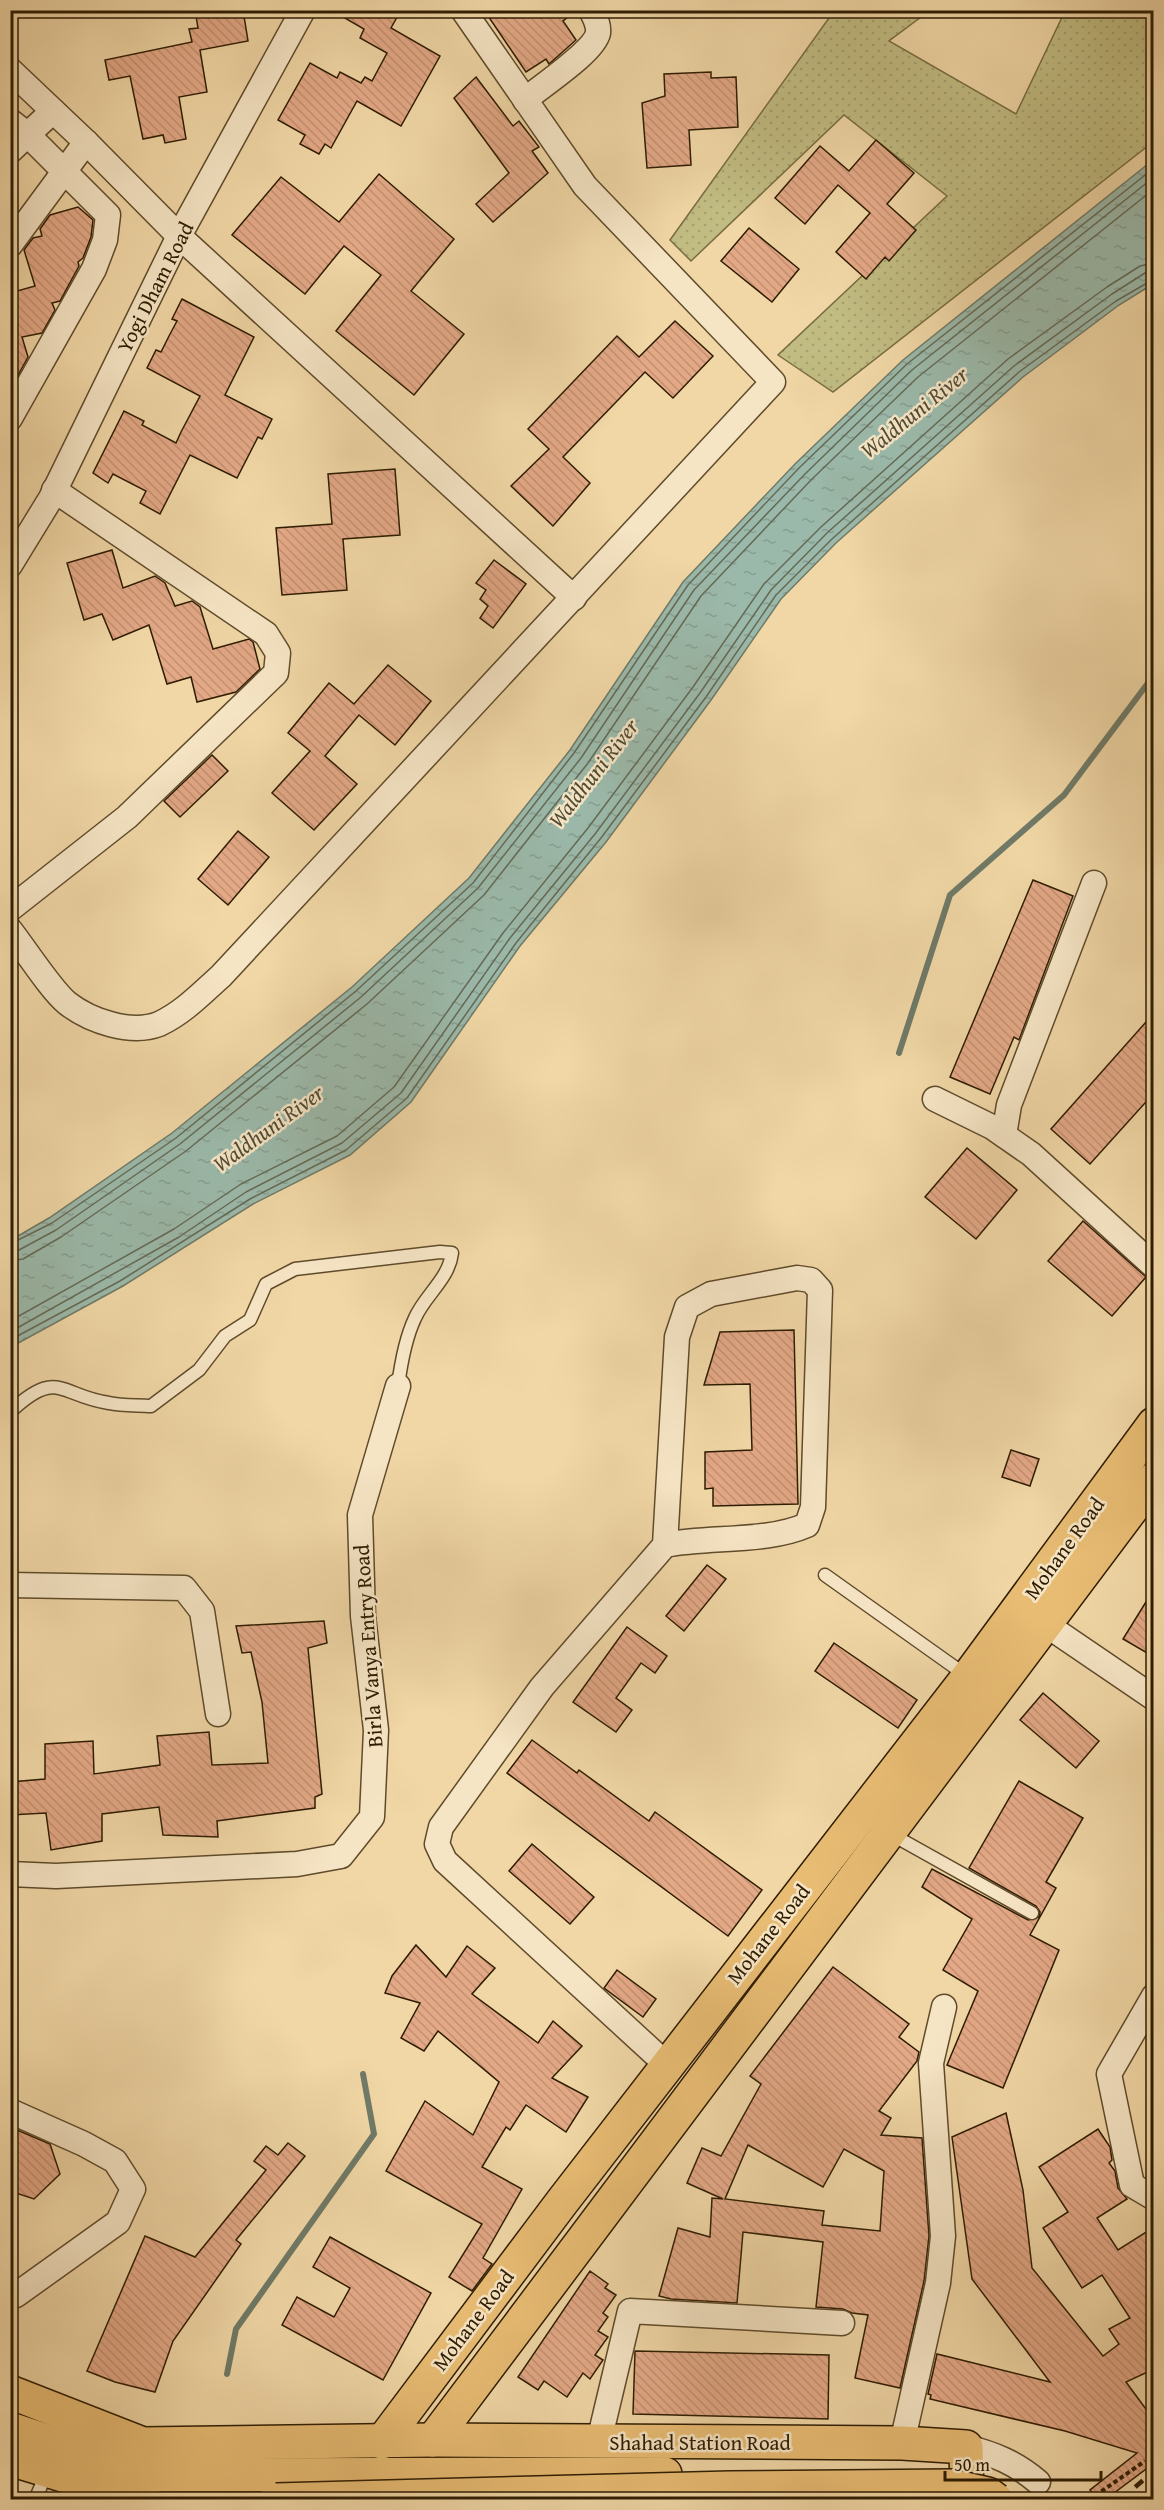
<svg xmlns="http://www.w3.org/2000/svg" width="1164" height="2510" viewBox="0 0 1164 2510" font-family="'Gentium Book Plus',serif">
  <style>
    .grass { fill: url(#grass-dots); stroke: #786c42; stroke-width: 1.5 }
    .water { fill: url(#water-ripples); stroke: #6f7a67; stroke-width: 1.5 }
    .lines { fill: none; stroke-linecap: round; stroke-linejoin: round }
    .shore { stroke: #646a56; stroke-width: 1.5 }
    .stream { stroke: #6f7a67; stroke-width: 6 }
    .building { fill: url(#building-back-hatch); stroke: #2e1c02; stroke-width: 1.5; fill-rule: evenodd }
    .lane-casing { stroke: #5f4b2b; stroke-width: 15 }
    .street-casing { stroke: #5f4b2b; stroke-width: 27 }
    .primary-casing { stroke: #2e1c02; stroke-width: 36 }
    .highway-casing { stroke: #2e1c02; stroke-width: 36 }
    .path { stroke: #2e1c02; stroke-width: 4; stroke-dasharray: 4.5 3; stroke-linecap: butt }
    .lane { stroke: #f6e5c5; stroke-width: 12 }
    .street { stroke: #f6e5c5; stroke-width: 24 }
    .primary { stroke: #e8bc73; stroke-width: 33 }
    .highway { stroke: #e8bc73; stroke-width: 33 }
    .rail { stroke: #2e1c02; stroke-width: 4.5; stroke-dasharray: 10 10; stroke-linecap: butt }
    .highway-bridge-casing { stroke: #2e1c02; stroke-width: 36; stroke-linecap: butt }
    .highway-bridge { stroke: #e8bc73; stroke-width: 33 }
    .labels { text-anchor: middle; dominant-baseline: central; stroke-width: 5; stroke-linejoin: round; paint-order: stroke }
    .street-label { font-size: 21px; fill: #2e1c02; stroke: #f6e5c5 }
    .water-label { font-size: 22px; font-style: italic; fill: #4f4b34; stroke: #f6e5c5 }
  </style>
  <defs>
    <pattern id="grass-dots" width="8" height="8" patternUnits="userSpaceOnUse" patternTransform="scale(1.5)"><rect width="8" height="8" fill="#c1bc82"/><path d="M2 2h.1M6 6h.1" fill="none" stroke="#a6a16f" stroke-width="1.8" stroke-linecap="round"/></pattern>
    <pattern id="water-ripples" width="26" height="14" patternUnits="userSpaceOnUse" patternTransform="scale(1.5)"><rect width="26" height="14" fill="#9bb9aa"/><path d="M2 4q2-2 4 0t4 0M15 11q2-2 4 0t4 0" fill="none" stroke="#869e91"/></pattern>
    <pattern id="building-back-hatch" width="6" height="6" patternUnits="userSpaceOnUse" patternTransform="scale(1.5)"><rect width="6" height="6" fill="#e3a886"/><path d="M-1 5l2 2M0 0l6 6M5-1l2 2" fill="none" stroke="#c39072"/></pattern>
  </defs>
  <rect width="100%" height="100%" fill="#f1d7a6"/>
  <filter id="stains"><feTurbulence type="fractalNoise" baseFrequency=".00333" numOctaves="4"/><feColorMatrix values="0 0 0 0 .2 0 0 0 0 .09 0 0 0 0 .02 0 0 0 .5 -.17"/></filter>
  <radialGradient id="worn" r=".72"><stop offset=".6" stop-color="#630" stop-opacity="0"/><stop offset="1" stop-color="#630" stop-opacity=".3"/></radialGradient>
  <path class="grass" d="M 834,11 L 929,11 L 889,41 L 1016,114 L 1065,11 L 1153,11 L 1153,142 L 833,392 L 778,355 L 947,196 L 844,115 L 691,261 L 670,240 Z"/>
  <path class="water" d="M 1153,160 L 1153,284 L 1119,305 L 1023,377 L 836,543 L 781,599 L 711,700 L 606,842 L 520,946 L 411,1102 L 350,1155 L 253,1204 L 123,1286 L 11,1347 L 11,1240 L 49,1218 L 172,1133 L 352,987 L 469,878 L 570,750 L 683,582 L 795,464 L 903,360 Z"/>
  <g class="lines">
    <g class="shore">
      <path d="M 10,1244 L 52,1223 L 176,1138 L 356,991 L 473,883 L 574,753 L 688,585 L 799,468 L 907,364 L 1154,168"/>
      <path d="M 10,1252 L 19,1250 L 56,1230 L 180,1144 L 361,997 L 478,888 L 581,758 L 694,590 L 805,474 L 912,370 L 1154,177"/>
      <path d="M 10,1261 L 23,1259 L 61,1237 L 186,1151 L 367,1004 L 484,895 L 588,763 L 701,596 L 811,480 L 918,377 L 1154,189"/>
      <path d="M 10,1321 L 174,1229 L 241,1184 L 337,1136 L 394,1087 L 503,933 L 588,828 L 693,687 L 764,584 L 821,527 L 1008,359 L 1107,287 L 1140,266 L 1154,263"/>
      <path d="M 10,1332 L 179,1237 L 246,1192 L 342,1143 L 401,1093 L 510,938 L 595,834 L 700,693 L 771,590 L 827,533 L 1014,366 L 1112,294 L 1145,273 L 1154,272"/>
      <path d="M 10,1340 L 120,1281 L 250,1199 L 346,1150 L 407,1098 L 516,943 L 601,838 L 706,697 L 776,595 L 832,539 L 1019,372 L 1116,301 L 1154,279"/>
    </g>
    <g class="stream">
      <path d="M 899,1053 L 950,895 L 1064,795 L 1154,675"/>
      <path d="M 227,2374 L 236,2329 L 374,2134 L 363,2074"/>
    </g>
  </g>
  <g class="building">
    <path d="M 195,10 L 243,10 L 248,41 L 200,50 L 207,92 L 179,97 L 186,139 L 165,143 L 163,135 L 143,139 L 130,76 L 109,80 L 105,60 L 192,42 L 189,29 L 198,28 Z"/>
    <path d="M 331,10 L 401,10 L 391,28 L 440,56 L 401,126 L 357,101 L 331,148 L 325,144 L 319,154 L 300,144 L 305,135 L 278,120 L 310,63 L 337,78 L 340,72 L 361,83 L 365,77 L 372,81 L 387,53 L 360,38 L 364,29 Z"/>
    <path d="M 484,10 L 537,10 L 541,17 L 551,10 L 577,10 L 563,21 L 576,40 L 549,64 L 546,59 L 526,72 Z"/>
    <path d="M 711,72 L 711,78 L 736,77 L 738,127 L 689,130 L 691,165 L 647,168 L 642,103 L 665,96 L 664,74 Z"/>
    <path d="M 476,77 L 513,126 L 519,121 L 539,147 L 532,151 L 548,173 L 493,222 L 476,204 L 509,173 L 454,98 Z"/>
    <path d="M 876,140 L 914,173 L 887,204 L 916,230 L 889,261 L 885,257 L 866,279 L 836,252 L 870,213 L 838,185 L 805,224 L 775,198 L 820,146 L 849,171 Z"/>
    <path d="M 379,174 L 454,239 L 411,291 L 464,334 L 414,395 L 336,331 L 381,275 L 344,246 L 305,294 L 232,235 L 281,177 L 339,222 Z"/>
    <path d="M 78,207 L 93,220 L 91,237 L 83,258 L 78,262 L 79,266 L 60,301 L 52,303 L 55,310 L 42,333 L 22,337 L 28,357 L 17,377 L 15,371 L 10,372 L 10,293 L 35,286 L 24,250 L 33,238 L 42,236 L 40,229 L 50,215 Z"/>
    <path d="M 749,228 L 799,269 L 772,302 L 721,261 Z"/>
    <path d="M 182,299 L 254,337 L 225,395 L 272,419 L 262,439 L 258,437 L 237,478 L 190,455 L 160,514 L 140,503 L 146,491 L 113,474 L 108,483 L 93,473 L 124,411 L 144,421 L 142,425 L 176,443 L 181,432 L 200,396 L 147,368 L 156,350 L 161,352 L 169,336 L 177,321 L 172,319 Z"/>
    <path d="M 675,321 L 713,356 L 673,398 L 645,372 L 563,457 L 590,483 L 553,526 L 511,486 L 549,449 L 528,429 L 617,336 L 639,357 Z"/>
    <path d="M 395,469 L 400,535 L 343,539 L 347,590 L 282,595 L 276,528 L 332,524 L 328,474 Z"/>
    <path d="M 112,550 L 123,588 L 155,576 L 165,583 L 175,606 L 192,601 L 200,607 L 213,649 L 249,639 L 253,642 L 260,669 L 236,692 L 197,702 L 191,677 L 167,684 L 149,625 L 113,640 L 102,614 L 84,620 L 67,563 Z"/>
    <path d="M 494,560 L 526,584 L 493,628 L 480,618 L 488,606 L 480,599 L 486,590 L 476,583 Z"/>
    <path d="M 388,665 L 431,701 L 395,745 L 359,715 L 325,756 L 357,784 L 314,830 L 272,793 L 310,751 L 288,733 L 329,683 L 354,704 Z"/>
    <path d="M 212,755 L 228,771 L 180,817 L 164,801 Z"/>
    <path d="M 238,831 L 269,857 L 228,905 L 198,879 Z"/>
    <path d="M 1033,880 L 1073,896 L 1019,1040 L 1014,1037 L 990,1094 L 950,1077 Z"/>
    <path d="M 1154,1013 L 1154,1093 L 1090,1164 L 1051,1129 Z"/>
    <path d="M 967,1148 L 1017,1190 L 976,1239 L 925,1197 Z"/>
    <path d="M 1083,1221 L 1146,1277 L 1112,1316 L 1048,1261 Z"/>
    <path d="M 794,1330 L 798,1504 L 713,1506 L 713,1488 L 705,1489 L 705,1452 L 752,1450 L 750,1384 L 704,1385 L 720,1332 Z"/>
    <path d="M 1011,1450 L 1039,1459 L 1030,1486 L 1002,1477 Z"/>
    <path d="M 707,1565 L 726,1579 L 684,1631 L 666,1616 Z"/>
    <path d="M 1154,1589 L 1154,1657 L 1123,1639 Z"/>
    <path d="M 324,1621 L 327,1643 L 308,1648 L 322,1794 L 315,1797 L 315,1808 L 217,1821 L 218,1837 L 163,1835 L 159,1807 L 102,1814 L 102,1841 L 51,1850 L 46,1813 L 10,1815 L 10,1782 L 45,1779 L 45,1744 L 93,1741 L 94,1774 L 160,1765 L 157,1736 L 209,1732 L 212,1765 L 268,1763 L 262,1702 L 251,1652 L 242,1653 L 236,1626 Z"/>
    <path d="M 627,1627 L 667,1656 L 655,1673 L 641,1663 L 616,1698 L 632,1710 L 616,1732 L 573,1702 Z"/>
    <path d="M 834,1643 L 917,1700 L 898,1728 L 815,1671 Z"/>
    <path d="M 1043,1693 L 1099,1741 L 1076,1768 L 1020,1720 Z"/>
    <path d="M 532,1740 L 577,1773 L 579,1770 L 649,1821 L 655,1812 L 762,1890 L 728,1936 L 507,1773 Z"/>
    <path d="M 1019,1781 L 1083,1818 L 1046,1882 L 1056,1888 L 1030,1935 L 1059,1950 L 1003,2088 L 947,2065 L 978,1991 L 943,1970 L 972,1919 L 922,1887 L 932,1869 L 1028,1920 L 1039,1917 L 1040,1912 L 1036,1906 L 969,1868 Z"/>
    <path d="M 532,1844 L 594,1897 L 570,1924 L 509,1871 Z"/>
    <path d="M 416,1945 L 446,1977 L 467,1946 L 495,1968 L 472,1994 L 538,2043 L 553,2021 L 582,2046 L 552,2078 L 588,2097 L 566,2132 L 526,2105 L 510,2130 L 506,2127 L 482,2167 L 522,2189 L 483,2258 L 492,2264 L 472,2291 L 449,2277 L 482,2224 L 386,2171 L 425,2101 L 473,2135 L 499,2082 L 438,2031 L 424,2051 L 401,2038 L 420,2003 L 385,1993 L 392,1976 Z"/>
    <path d="M 833,1967 L 909,2024 L 899,2037 L 919,2052 L 917,2061 L 879,2111 L 891,2118 L 881,2135 L 922,2138 L 929,2236 L 924,2281 L 900,2388 L 855,2378 L 868,2315 L 852,2313 L 843,2309 L 816,2307 L 823,2242 L 743,2232 L 737,2303 L 671,2299 L 659,2296 L 678,2228 L 710,2237 L 712,2198 L 723,2199 L 687,2183 L 702,2148 L 721,2156 L 761,2084 L 750,2076 ZM 748,2145 L 823,2187 L 844,2149 L 884,2171 L 880,2231 L 822,2225 L 824,2211 L 725,2199 Z"/>
    <path d="M 617,1970 L 656,1999 L 643,2017 L 604,1988 Z"/>
    <path d="M 1006,2113 L 1023,2190 L 1032,2268 L 1103,2356 L 1119,2344 L 1109,2329 L 1130,2318 L 1102,2275 L 1082,2288 L 1043,2228 L 1068,2212 L 1039,2167 L 1098,2129 L 1110,2147 L 1112,2160 L 1109,2163 L 1115,2171 L 1118,2188 L 1127,2199 L 1097,2218 L 1118,2250 L 1154,2227 L 1154,2369 L 1126,2382 L 1154,2420 L 1154,2463 L 1106,2499 L 1097,2499 L 1090,2490 L 1137,2453 L 1065,2431 L 930,2399 L 931,2395 L 928,2394 L 937,2354 L 1050,2382 L 972,2279 L 952,2137 Z"/>
    <path d="M 10,2127 L 50,2144 L 60,2174 L 34,2199 L 10,2191 Z"/>
    <path d="M 288,2143 L 305,2156 L 236,2240 L 241,2244 L 173,2341 L 155,2392 L 115,2382 L 87,2371 L 145,2236 L 195,2257 L 266,2170 L 254,2161 L 266,2146 L 278,2155 Z"/>
    <path d="M 330,2237 L 431,2293 L 383,2380 L 282,2325 L 297,2297 L 334,2317 L 350,2288 L 313,2267 Z"/>
    <path d="M 590,2271 L 608,2284 L 605,2288 L 616,2295 L 603,2313 L 608,2317 L 598,2331 L 608,2337 L 595,2355 L 603,2360 L 590,2379 L 583,2373 L 567,2397 L 544,2381 L 538,2390 L 518,2377 Z"/>
    <path d="M 635,2351 L 829,2355 L 828,2419 L 633,2414 Z"/>
  </g>
  <g class="lines">
    <g class="lane-casing">
      <g id="lane">
        <path d="M 10,1412 C 58,1367 60,1396 109,1403 C 122,1406 137,1405 151,1406 L 199,1370 L 225,1336 L 250,1320 L 266,1284 L 295,1269 L 440,1252 L 452,1253 C 449,1279 425,1295 415,1318 C 405,1339 401,1363 398,1386"/>
        <path d="M 825,1575 L 967,1676"/>
        <path d="M 889,1833 L 1032,1913"/>
        <path d="M 35,2500 L 47,2472"/>
      </g>
    </g>
    <g class="street-casing">
      <g id="street">
        <path d="M 10,70 L 86,142 L 179,236 L 574,598"/>
        <path d="M 525,100 C 541,86 594,52 598,33 C 599,24 595,18 591,10"/>
        <path d="M 10,121 L 28,135 L 108,215 L 105,240 L 94,269 L 10,418"/>
        <path d="M 10,151 L 53,111"/>
        <path d="M 10,245 L 86,142"/>
        <path d="M 10,565 L 51,498 L 179,236 L 303,10"/>
        <path d="M 10,909 L 127,817 L 276,673 L 278,653 L 266,634 L 54,490"/>
        <path d="M 10,930 C 25,949 51,990 67,1003 C 90,1021 131,1035 159,1024 C 183,1013 202,993 221,976 L 773,382 L 585,186 L 463,10"/>
        <path d="M 935,1099 L 992,1127 L 1031,1154 L 1154,1266"/>
        <path d="M 1004,1135 L 1009,1105 L 1094,883"/>
        <path d="M 665,1545 L 677,1337 L 687,1307 L 711,1294 L 797,1278 L 811,1280 L 820,1290 L 813,1507 L 807,1525 C 766,1543 710,1536 665,1545 L 542,1687 L 441,1827 L 437,1844 L 445,1861 L 667,2065"/>
        <path d="M 10,1585 L 184,1588 L 202,1611 L 218,1714"/>
        <path d="M 1032,1615 L 1154,1698"/>
        <path d="M 10,1874 L 56,1876 L 297,1864 L 341,1856 L 372,1817 L 376,1730 L 363,1616 L 360,1515 L 398,1386"/>
        <path d="M 1154,1996 L 1109,2074 L 1132,2185 L 1154,2198"/>
        <path d="M 10,2111 L 84,2144 L 115,2161 L 133,2189 L 118,2222 L 16,2295 L 10,2294"/>
        <path d="M 599,2441 L 630,2311 L 842,2323"/>
        <path d="M 902,2443 L 938,2283 L 943,2236 L 931,2063 L 944,2007"/>
        <path d="M 966,2447 C 994,2454 1016,2463 1038,2482"/>
      </g>
    </g>
    <g class="primary-casing">
      <g id="primary">
        <path d="M 10,2392 L 143,2444 L 433,2440 L 902,2443 L 966,2447 L 967,2500"/>
        <path d="M 433,2440 L 1154,1479"/>
        <path d="M 382,2442 L 562,2202 L 968,1677 L 1154,1424"/>
      </g>
    </g>
    <g class="highway-casing">
      <g id="highway">
        <path d="M 10,2429 L 149,2475 L 665,2474"/>
        <path d="M 10,2459 L 145,2500"/>
      </g>
    </g>
    <path class="path" d="M 1089,2500 L 1145,2461"/>
    <use href="#lane" class="lane"/>
    <use href="#street" class="street"/>
    <use href="#primary" class="primary"/>
    <use href="#highway" class="highway"/>
    <g class="rail">
      <path d="M 1120,2500 L 1154,2471"/>
      <path d="M 1146,2500 L 1154,2493"/>
    </g>
    <g class="highway-bridge-casing">
      <path id="highway-bridge" d="M 276,2500 L 730,2488 L 952,2486 L 988,2494 L 996,2500"/>
    </g>
    <use href="#highway-bridge" class="highway-bridge"/>
  </g>
  <g class="labels">
    <g class="street-label">
      <text transform="translate(155 287) rotate(-63)">Yogi Dham Road</text>
      <text transform="translate(1064 1548) rotate(-54)">Mohane Road</text>
      <text transform="translate(368 1646) rotate(-94)">Birla Vanya Entry Road</text>
      <text transform="translate(768 1934) rotate(-52)">Mohane Road</text>
      <text transform="translate(473 2320) rotate(-53)">Mohane Road</text>
      <text x="700" y="2442">Shahad Station Road</text>
    </g>
    <g class="water-label">
      <text transform="translate(914 412) rotate(-39)">Waldhuni River</text>
      <text transform="translate(593 773) rotate(-52)">Waldhuni River</text>
      <text transform="translate(268 1128) rotate(-36)">Waldhuni River</text>
    </g>
  </g>
  <rect width="1164" height="2510" fill="none" stroke="#f1d7a6" stroke-width="36"/>
  <rect x="12" y="12" width="1140" height="2486" fill="none" stroke="#2e1c02" stroke-width="3"/>
  <rect x="18" y="18" width="1128" height="2474" fill="none" stroke="#2e1c02" stroke-width="1.5"/>
  <path d="M945 2471v9h156v-9" fill="none" stroke="#2e1c02" stroke-width="3"/>
  <text x="954" y="2471" font-size="18" fill="#2e1c02" stroke="#f6e5c5" stroke-width="4.5" paint-order="stroke">50 m</text>
  <rect width="100%" height="100%" filter="url(#stains)"/>
  <rect width="100%" height="100%" fill="url(#worn)"/>
</svg>
